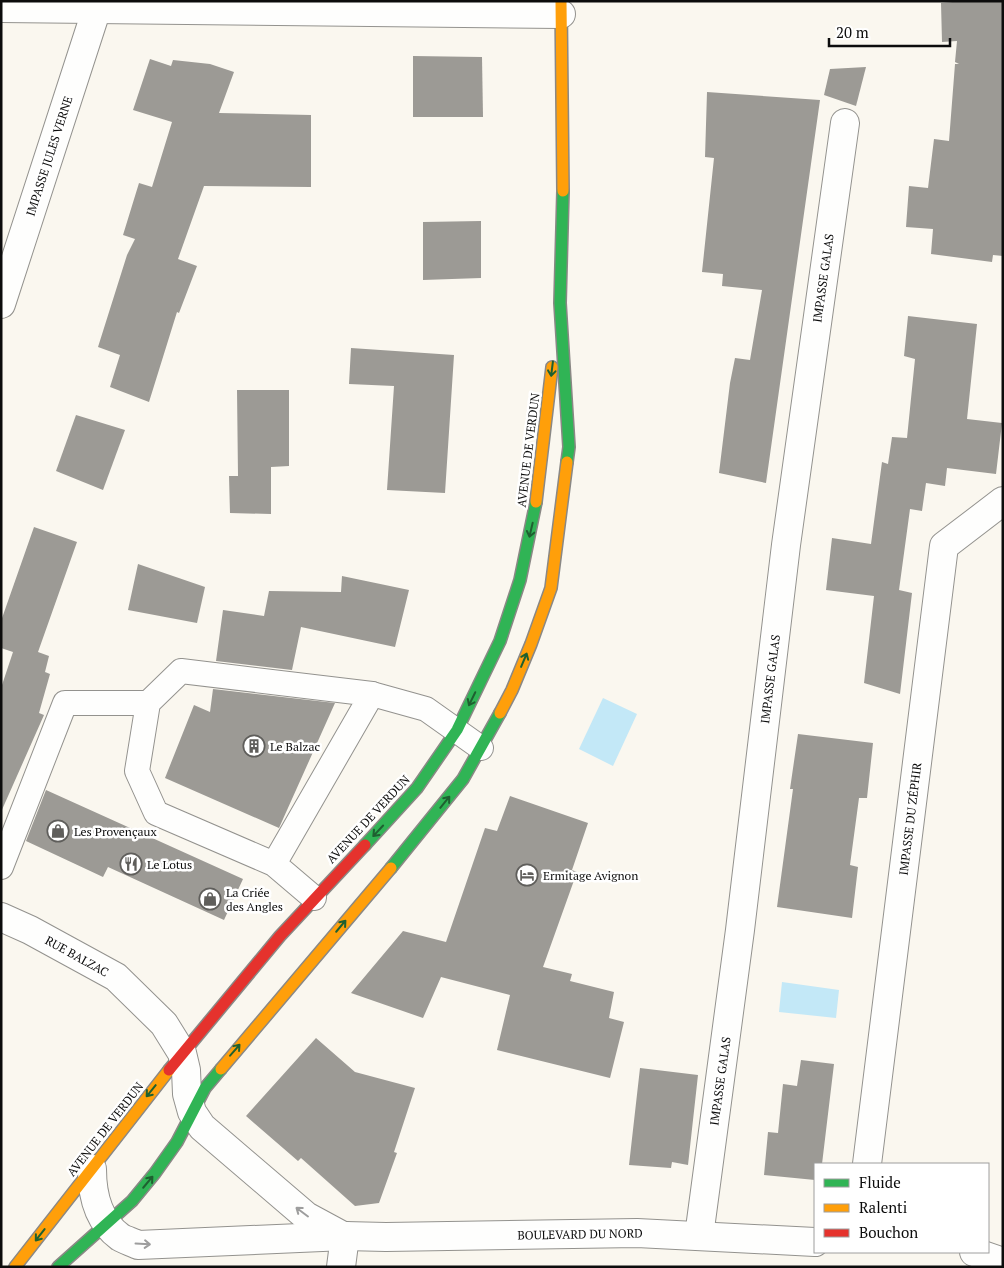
<svg xmlns="http://www.w3.org/2000/svg" width="1004" height="1268" viewBox="0 0 1004 1268" font-family="'PT Serif',serif">
  <style>
    .water { fill: #c3e8f7 }
    .building { fill: #9c9a95 }
    .lines { fill: none; stroke-linecap: round; stroke-linejoin: round }
    .lane-casing { stroke: #93928e; stroke-width: 26 }
    .street-casing { stroke: #93928e; stroke-width: 30 }
    .fast-casing { stroke: #8a8885; stroke-width: 14 }
    .slow-casing { stroke: #8a8885; stroke-width: 14 }
    .jam-casing { stroke: #8a8885; stroke-width: 14 }
    .lane { stroke: #fefefd; stroke-width: 24 }
    .street { stroke: #fefefd; stroke-width: 28 }
    .fast { stroke: #30b455; stroke-width: 11 }
    .slow { stroke: #ff9f0a; stroke-width: 11 }
    .jam { stroke: #e5322d; stroke-width: 11 }
    .oneway { stroke: #1e6030 }
    .oneway2 { stroke: #9d9d9d }
    .labels { text-anchor: middle; dominant-baseline: central; stroke-width: 5; stroke-linejoin: round; paint-order: stroke }
    .street-label { font-size: 12px; fill: #0c0c0c; stroke: #fff }
    .poi-label { font-size: 12px; fill: #0c0c0c; stroke: #fff; text-anchor: start }
  </style>
  <rect width="100%" height="100%" fill="#faf7ef"/>
  <g class="water">
    <path d="M 603,698 L 637,714 L 613,766 L 579,749 Z"/>
    <path d="M 782,982 L 839,990 L 836,1018 L 779,1012 Z"/>
  </g>
  <g class="building">
    <path d="M 964,1 L 1003,1 L 1003,256 L 993,255 L 992,262 L 931,254 L 933,229 L 906,227 L 909,186 L 928,188 L 934,139 L 949,141 L 955,64 L 959,64 L 955,62 L 957,41 L 942,42 L 941,3 Z"/>
    <path d="M 413,56 L 482,57 L 483,117 L 413,117 Z"/>
    <path d="M 150,59 L 171,66 L 173,60 L 210,64 L 234,72 L 219,113 L 311,115 L 311,187 L 204,186 L 178,259 L 197,266 L 179,313 L 177,312 L 149,402 L 110,387 L 120,355 L 98,347 L 127,255 L 135,239 L 123,235 L 139,183 L 152,187 L 172,122 L 133,110 Z"/>
    <path d="M 866,67 L 856,106 L 824,95 L 830,69 Z"/>
    <path d="M 707,92 L 820,100 L 766,483 L 719,473 L 730,383 L 735,358 L 750,360 L 762,290 L 722,286 L 723,274 L 702,272 L 714,158 L 705,157 Z"/>
    <path d="M 481,221 L 481,278 L 423,280 L 423,222 Z"/>
    <path d="M 908,316 L 977,324 L 967,419 L 1002,423 L 996,474 L 947,468 L 945,486 L 926,483 L 922,511 L 910,509 L 899,590 L 912,593 L 900,694 L 864,683 L 874,596 L 826,590 L 832,538 L 871,544 L 882,462 L 888,464 L 892,437 L 907,438 L 915,359 L 904,356 Z"/>
    <path d="M 351,348 L 454,355 L 445,493 L 387,490 L 394,386 L 349,384 Z"/>
    <path d="M 237,390 L 289,390 L 289,466 L 271,467 L 271,514 L 230,513 L 229,476 L 238,476 Z"/>
    <path d="M 76,415 L 125,430 L 103,490 L 56,471 Z"/>
    <path d="M 34,527 L 77,542 L 38,652 L 49,656 L 45,672 L 50,674 L 39,713 L 44,715 L 1,812 L 1,688 L 13,652 L 1,648 L 1,621 Z"/>
    <path d="M 138,564 L 205,587 L 197,623 L 128,610 Z"/>
    <path d="M 342,576 L 409,590 L 395,647 L 301,627 L 292,670 L 216,661 L 223,610 L 264,616 L 269,591 L 341,592 Z"/>
    <path d="M 213,689 L 335,703 L 279,828 L 165,778 L 194,705 L 210,712 Z"/>
    <path d="M 798,734 L 873,743 L 867,798 L 859,798 L 850,865 L 858,867 L 852,918 L 777,907 L 793,789 L 790,789 Z"/>
    <path d="M 46,790 L 243,879 L 224,920 L 108,867 L 103,877 L 26,841 Z"/>
    <path d="M 510,796 L 588,823 L 572,870 L 577,872 L 543,967 L 572,974 L 570,981 L 614,992 L 609,1018 L 624,1022 L 610,1078 L 497,1050 L 510,995 L 441,977 L 423,1018 L 351,993 L 403,931 L 446,942 L 485,828 L 497,831 Z"/>
    <path d="M 316,1038 L 355,1072 L 415,1088 L 394,1152 L 397,1153 L 379,1203 L 355,1206 L 301,1158 L 298,1161 L 246,1116 Z"/>
    <path d="M 801,1060 L 834,1064 L 822,1164 L 815,1164 L 815,1180 L 764,1175 L 768,1132 L 778,1133 L 783,1084 L 797,1086 Z"/>
    <path d="M 640,1068 L 698,1075 L 688,1165 L 672,1162 L 671,1168 L 629,1165 Z"/>
  </g>
  <g class="lines">
    <g class="lane-casing">
      <g id="lane">
        <path d="M 372,694 L 426,709 L 481,748"/>
        <path d="M 274,864 L 372,694 L 181,671 L 148,703 L 137,771 L 156,813 L 274,864 L 314,898"/>
        <path d="M 1,867 L 65,703 L 148,703"/>
      </g>
    </g>
    <g class="street-casing">
      <g id="street">
        <path d="M 1,8 L 561,14"/>
        <path d="M 1,304 L 97,8 L 97,1"/>
        <path d="M 1,917 L 30,930 L 116,977 L 164,1024 L 182,1053 L 186,1070 L 187,1094 L 192,1112 L 202,1127 L 306,1216 L 343,1236"/>
        <path d="M 867,1164 L 944,546 L 1003,501"/>
        <path d="M 92,1169 C 92,1194 98,1221 120,1237 C 125,1240 132,1242 138,1245 L 345,1236 L 386,1237 L 637,1233 L 815,1242"/>
        <path d="M 699,1236 L 740,930 L 786,545 L 845,123"/>
        <path d="M 974,1252 L 1003,1262"/>
        <path d="M 341,1267 L 345,1236"/>
      </g>
    </g>
    <g class="fast-casing">
      <g id="fast">
        <path d="M 563,191 L 560,303 L 569,447 L 567,462"/>
        <path d="M 365,845 L 417,788 L 457,730 L 500,641 L 520,580 L 536,502"/>
        <path d="M 391,868 L 463,779 L 500,713"/>
        <path d="M 58,1267 L 132,1201 L 155,1173 L 177,1142 L 205,1088 L 221,1069"/>
      </g>
    </g>
    <g class="slow-casing">
      <g id="slow">
        <path d="M 561,1 L 563,191"/>
        <path d="M 536,502 L 552,367"/>
        <path d="M 500,713 L 512,690 L 531,644 L 551,588 L 567,462"/>
        <path d="M 221,1069 L 391,868"/>
        <path d="M 15,1267 L 169,1070"/>
      </g>
    </g>
    <g class="jam-casing">
      <path id="jam" d="M 169,1070 L 280,936 L 365,845"/>
    </g>
    <use href="#lane" class="lane"/>
    <use href="#street" class="street"/>
    <use href="#fast" class="fast"/>
    <use href="#slow" class="slow"/>
    <use href="#jam" class="jam"/>
  </g>
  <defs><path id="oneway-shaft" d="M-6 0H5M1.5-3L5.5 0L1.5 3" fill="none" stroke-width="1.6" stroke-linecap="round" stroke-linejoin="round" transform="scale(1.25)"/></defs>
  <g class="oneway">
    <use href="#oneway-shaft" transform="translate(552 369) rotate(97)"/>
    <use href="#oneway-shaft" transform="translate(531 530) rotate(103)"/>
    <use href="#oneway-shaft" transform="translate(524 660) rotate(-67)"/>
    <use href="#oneway-shaft" transform="translate(472 699) rotate(116)"/>
    <use href="#oneway-shaft" transform="translate(445 802) rotate(-51)"/>
    <use href="#oneway-shaft" transform="translate(378 831) rotate(133)"/>
    <use href="#oneway-shaft" transform="translate(341 926) rotate(-50)"/>
    <use href="#oneway-shaft" transform="translate(235 1050) rotate(-49)"/>
    <use href="#oneway-shaft" transform="translate(151 1091) rotate(129)"/>
    <use href="#oneway-shaft" transform="translate(148 1182) rotate(-50)"/>
    <use href="#oneway-shaft" transform="translate(40 1235) rotate(128)"/>
  </g>
  <g class="oneway2">
    <use href="#oneway-shaft" transform="translate(302 1212) rotate(-143)"/>
    <use href="#oneway-shaft" transform="translate(143 1244) rotate(3)"/>
  </g>
  <defs>
    <g id="building-ring" transform="scale(1.125)"><circle r="9.5" fill="#fff" stroke="#5f5e5b" stroke-width="1.5"/><path d="M-4-6H4V6H1V3H-1V6H-4ZM-2.5-4.3h1.7v1.8h-1.7ZM.8-4.3h1.7v1.8H.8ZM-2.5-1h1.7V.8h-1.7ZM.8-1h1.7V.8H.8Z" fill="#5f5e5b"/></g>
    <g id="shop-ring" transform="scale(1.125)"><circle r="9.5" fill="#fff" stroke="#5f5e5b" stroke-width="1.5"/><path d="M-5-2.5h2.3a2.7 3.5 0 0 1 5.4 0H5L5.5 6h-11ZM-1.5-2.5h3a1.5 2.3 0 0 0-3 0Z" fill="#5f5e5b"/></g>
    <g id="restaurant-ring" transform="scale(1.125)"><circle r="9.5" fill="#fff" stroke="#5f5e5b" stroke-width="1.5"/><path d="M-5-6h1v4h1v-4h1v4h1v-4h1v5L-1.5 .5V6h-2V.5L-5-1ZM5-6V6H3V1.5H1.5Q1.5-4 5-6Z" fill="#5f5e5b"/></g>
    <g id="hotel-ring" transform="scale(1.125)"><circle r="9.5" fill="#fff" stroke="#5f5e5b" stroke-width="1.5"/><path d="M-6-4.5h1.5V1H6V5H4.5V3h-9V5H-6ZM-4 0a1.8 1.8 0 1 1 3.6 0ZM.5 0V-2.5h3Q6-2.5 6 0Z" fill="#5f5e5b"/></g>
  </defs>
  <g fill-rule="evenodd">
    <use href="#building-ring" x="254" y="746"/>
    <use href="#shop-ring" x="58" y="831"/>
    <use href="#restaurant-ring" x="131" y="864"/>
    <use href="#hotel-ring" x="527" y="875"/>
    <use href="#shop-ring" x="210" y="899"/>
  </g>
  <g class="labels">
    <g class="street-label">
      <text transform="translate(49 156) rotate(-72)">IMPASSE JULES VERNE</text>
      <text transform="translate(823 278) rotate(-82)">IMPASSE GALAS</text>
      <text transform="translate(528 450) rotate(-83)">AVENUE DE VERDUN</text>
      <text transform="translate(770 679) rotate(-83)">IMPASSE GALAS</text>
      <text transform="translate(368 819) rotate(-47)">AVENUE DE VERDUN</text>
      <text transform="translate(910 819) rotate(-83)">IMPASSE DU ZÉPHIR</text>
      <text transform="translate(77 956) rotate(29)">RUE BALZAC</text>
      <text transform="translate(720 1081) rotate(-82)">IMPASSE GALAS</text>
      <text transform="translate(105 1129) rotate(-52)">AVENUE DE VERDUN</text>
      <text transform="translate(580 1234) rotate(-1)">BOULEVARD DU NORD</text>
    </g>
    <g class="poi-label">
      <text x="270" y="746">Le Balzac</text>
      <text x="74" y="831">Les Provençaux</text>
      <text x="147" y="864">Le Lotus</text>
      <text x="543" y="875">Ermitage Avignon</text>
      <text x="226" y="892">La Criée<tspan x="226" dy="14">des Angles</tspan></text>
    </g>
  </g>
  <rect width="1004" height="1268" fill="none" stroke="#0c0c0c" stroke-width="5"/>
  <rect x="814" y="1163" width="175" height="90" fill="#ffffff" stroke="#9e9e9e"/>
  <rect x="824" y="1179" width="25" height="8" fill="#30b455" stroke="#9e9e9e"/>
  <text x="859" y="1188" font-size="15" fill="#0c0c0c">Fluide</text>
  <rect x="824" y="1204" width="25" height="8" fill="#ff9f0a" stroke="#9e9e9e"/>
  <text x="859" y="1213" font-size="15" fill="#0c0c0c">Ralenti</text>
  <rect x="824" y="1229" width="25" height="8" fill="#e5322d" stroke="#9e9e9e"/>
  <text x="859" y="1238" font-size="15" fill="#0c0c0c">Bouchon</text>
  <path d="M829 38v8h121v-8" fill="none" stroke="#0c0c0c" stroke-width="2.5"/>
  <text x="836" y="38" font-size="15" fill="#0c0c0c" stroke="#ffffff" stroke-width="4" paint-order="stroke">20 m</text>
</svg>
